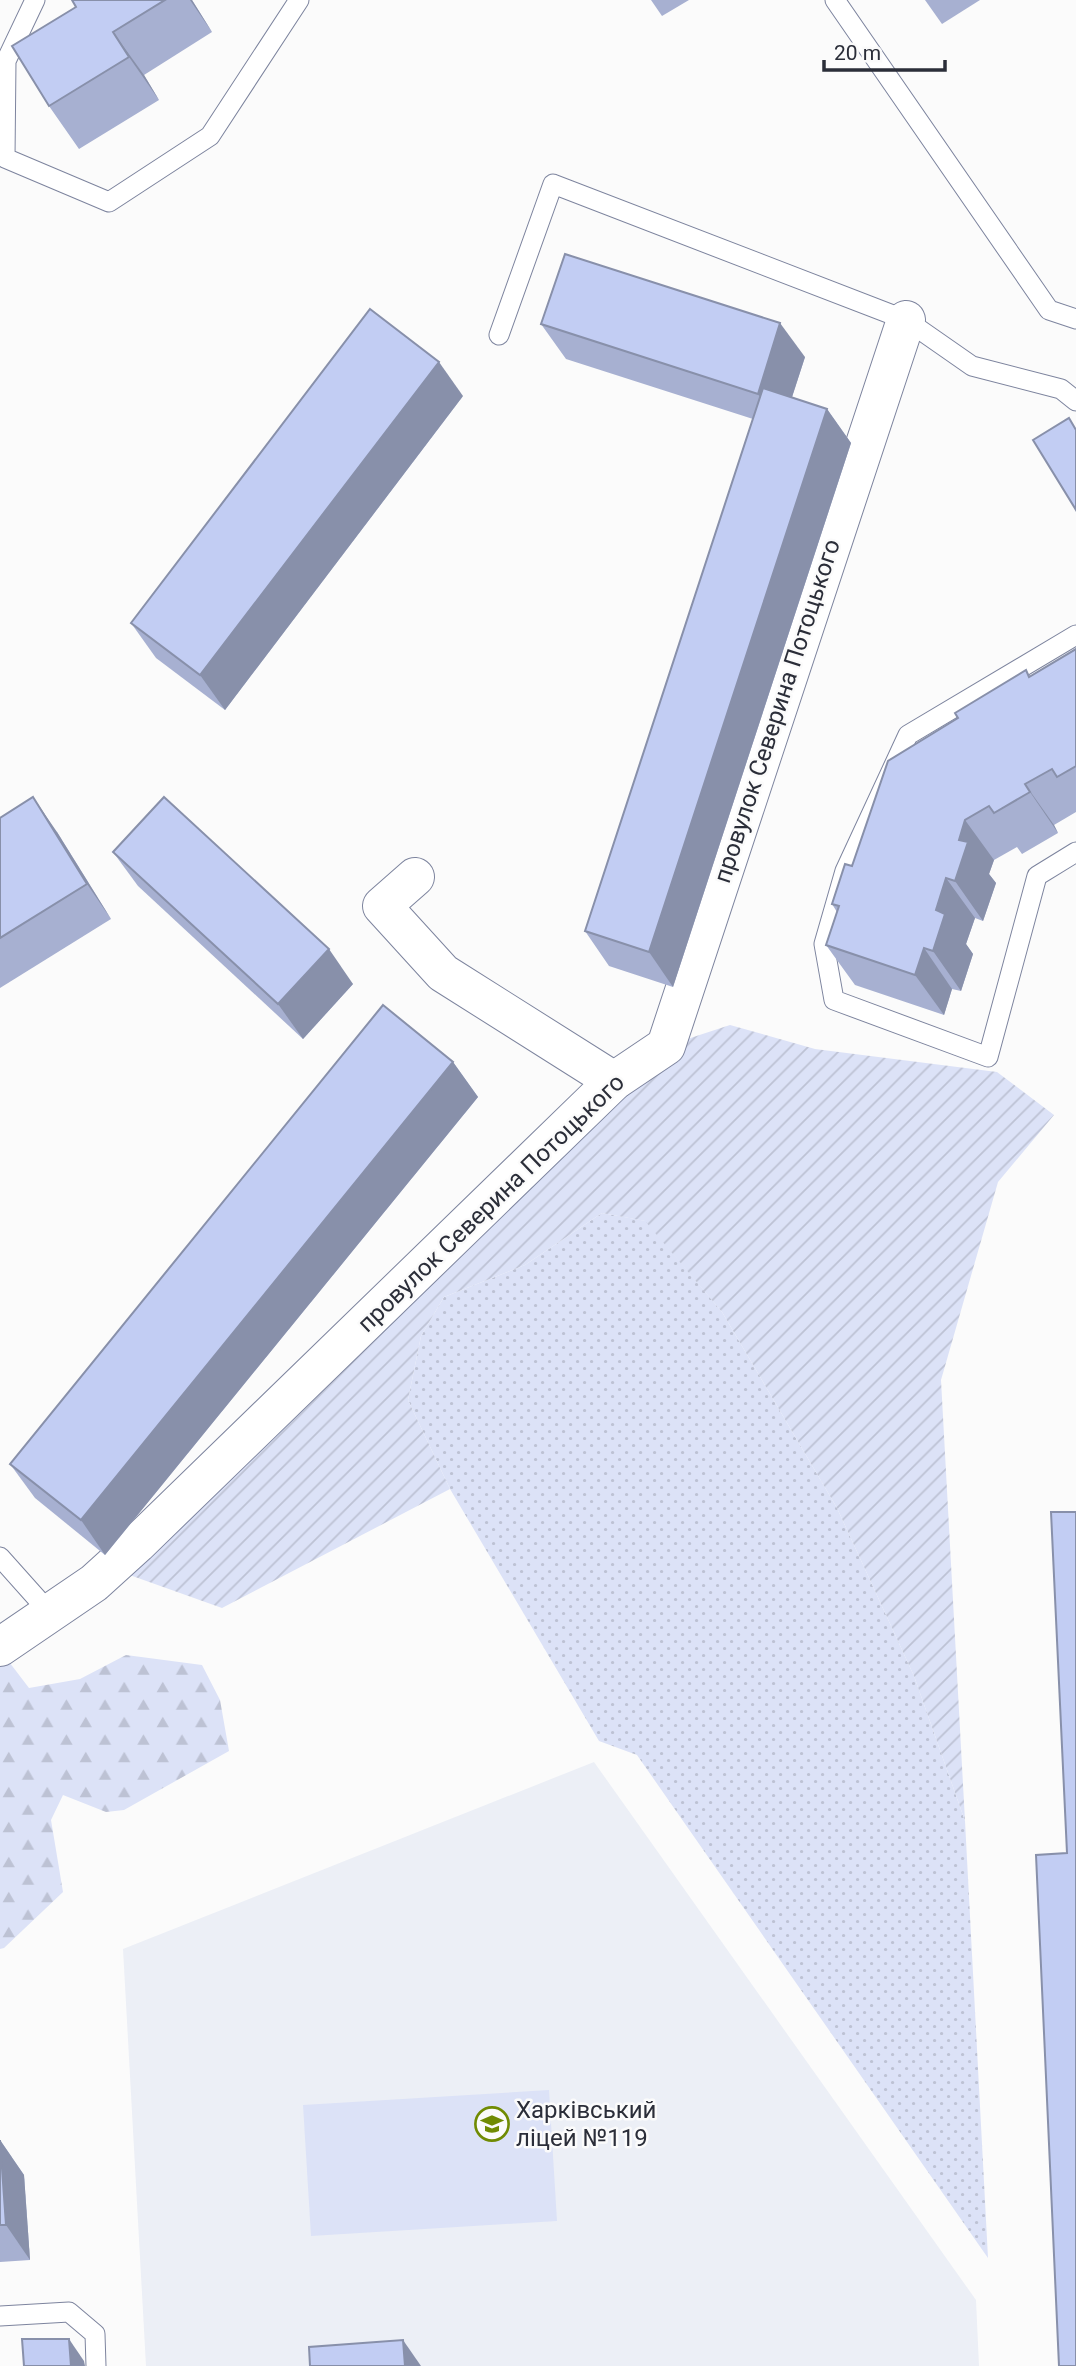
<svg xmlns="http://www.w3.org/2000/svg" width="1076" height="2366" viewBox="0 0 1076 2366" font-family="Roboto,sans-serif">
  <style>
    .built { fill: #eceff6 }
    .grass { fill: url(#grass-dots) }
    .forest { fill: url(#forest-firs) }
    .garden { fill: url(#garden-furrows) }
    .pitch { fill: #dce2f7 }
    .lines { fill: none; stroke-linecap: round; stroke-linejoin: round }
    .lane-casing { stroke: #7d849e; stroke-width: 21 }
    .street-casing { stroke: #7d849e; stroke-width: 40 }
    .lane { stroke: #fff; stroke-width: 19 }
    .street { stroke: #fff; stroke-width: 38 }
    .wall { fill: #a7b0d1 }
    .shaded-wall { fill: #8890aa }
    .building { fill: #c2cdf3; stroke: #8890aa; stroke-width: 2 }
    .labels { text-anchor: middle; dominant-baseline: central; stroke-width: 5; stroke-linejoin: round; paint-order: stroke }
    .street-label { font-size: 24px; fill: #2b2e39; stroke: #fbfbfb }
    .poi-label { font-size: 24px; fill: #2b2e39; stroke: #fbfbfb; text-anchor: start }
  </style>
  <defs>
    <pattern id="grass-dots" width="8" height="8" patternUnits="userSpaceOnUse" patternTransform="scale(1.75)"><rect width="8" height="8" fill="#dce2f7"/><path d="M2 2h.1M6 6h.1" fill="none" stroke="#bdc2d4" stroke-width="1.8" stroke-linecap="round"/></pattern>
    <pattern id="forest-firs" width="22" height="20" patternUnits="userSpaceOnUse" patternTransform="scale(1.75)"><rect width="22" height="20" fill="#dce2f7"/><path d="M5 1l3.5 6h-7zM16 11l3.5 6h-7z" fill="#bdc2d4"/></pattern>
    <pattern id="garden-furrows" width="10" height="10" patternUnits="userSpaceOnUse" patternTransform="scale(1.75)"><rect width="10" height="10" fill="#dce2f7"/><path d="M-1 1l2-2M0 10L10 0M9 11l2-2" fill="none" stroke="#bdc2d4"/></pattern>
  </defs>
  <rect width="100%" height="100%" fill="#fbfbfb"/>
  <path class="built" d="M 594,1762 L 976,2300 L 979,2366 L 146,2366 L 123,1949 Z"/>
  <path class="grass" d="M 602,1213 L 646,1221 L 722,1312 L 837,1508 L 914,1676 L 965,1821 L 988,2258 L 637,1755 L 599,1741 L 450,1489 L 408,1400 L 421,1336 L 444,1297 L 525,1265 Z"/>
  <path class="forest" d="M 0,1650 L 29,1688 L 80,1679 L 126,1655 L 202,1665 L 220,1700 L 229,1751 L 124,1810 L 106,1812 L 63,1795 L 51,1820 L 63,1892 L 4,1948 L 0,1949 Z"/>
  <path class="garden" d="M 730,1025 L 815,1049 L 997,1072 L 1054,1115 L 998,1182 L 941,1380 L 965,1821 L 914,1676 L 837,1508 L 722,1312 L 645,1221 L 602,1213 L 525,1265 L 444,1297 L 421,1336 L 408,1400 L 450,1489 L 222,1608 L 110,1568 L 666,1046 Z"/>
  <path class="pitch" d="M 549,2090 L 557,2221 L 311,2236 L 303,2105 Z"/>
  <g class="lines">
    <g class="lane-casing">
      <g id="lane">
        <path d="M 35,0 L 6,61 L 5,158 L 109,202 L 210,136 L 299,0"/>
        <path d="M 835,0 L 1049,310 L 1076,319"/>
        <path d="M 499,335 L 553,184 L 906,320 L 972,366 L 1061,389 L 1076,401"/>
        <path d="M 1076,635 L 908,735 L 845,871 L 824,944 L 834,1000 L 988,1057 L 1037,876 L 1076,852"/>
        <path d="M 0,1557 L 50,1613"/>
        <path d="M 0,2316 L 69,2312 L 95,2334 L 96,2366"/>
      </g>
    </g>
    <g class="street-casing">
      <g id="street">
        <path d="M 415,877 L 382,906 L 443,973 L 614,1081"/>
        <path d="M 0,1647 L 94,1583 L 137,1544 L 614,1081 L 666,1046 L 906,320"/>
      </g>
    </g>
    <use href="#lane" class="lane"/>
    <use href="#street" class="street"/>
  </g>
  <g class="wall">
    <path d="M 72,0 L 192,0 L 212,32 L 144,75 L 159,100 L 79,149 L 49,106 L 76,7 Z"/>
    <path d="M 651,0 L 689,0 L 662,16 Z"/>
    <path d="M 925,0 L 980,0 L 942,24 Z"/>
    <path d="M 541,324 L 805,357 L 792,397 L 827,409 L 851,443 L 673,987 L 609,966 L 585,931 L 753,419 L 566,359 Z"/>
    <path d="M 463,396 L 225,710 L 156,658 L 131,623 Z"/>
    <path d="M 1076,649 L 1076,812 L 1054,825 L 1058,833 L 1022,854 L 1017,847 L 994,860 L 989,874 L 996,883 L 983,921 L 975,918 L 966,944 L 973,954 L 961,991 L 952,989 L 944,1015 L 855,985 L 826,945 L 837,912 L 832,904 L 852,866 L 958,718 L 1026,670 L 1030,676 Z"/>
    <path d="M 0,818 L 57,832 L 111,919 L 0,988 Z"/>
    <path d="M 113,852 L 353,984 L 303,1039 L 138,886 Z"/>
    <path d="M 453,1062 L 478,1097 L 105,1555 L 35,1498 L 10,1464 Z"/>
    <path d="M 0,2140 L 24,2175 L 30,2260 L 0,2262 Z"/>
  </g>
  <g class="shaded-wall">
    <path d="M 190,0 L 192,0 L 212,32 Z"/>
    <path d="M 113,32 L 144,75 L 159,100 L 129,57 Z"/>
    <path d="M 780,323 L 805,357 L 782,428 L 758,394 Z"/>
    <path d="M 439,362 L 463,396 L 225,710 L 200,675 Z"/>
    <path d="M 827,409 L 851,443 L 673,987 L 649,952 Z"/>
    <path d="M 1025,784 L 1054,825 L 1058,833 L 1030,792 Z"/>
    <path d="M 33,797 L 57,832 L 111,919 L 87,884 Z"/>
    <path d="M 965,820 L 994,860 L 989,874 L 996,883 L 983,921 L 955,881 L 959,840 Z"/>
    <path d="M 946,878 L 975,918 L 966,944 L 973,954 L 961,991 L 933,951 L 936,910 Z"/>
    <path d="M 924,948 L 952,989 L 944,1015 L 915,975 Z"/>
    <path d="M 329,949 L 353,984 L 303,1039 L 278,1004 Z"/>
    <path d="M 453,1062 L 478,1097 L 105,1555 L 81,1520 Z"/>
    <path d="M 0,2140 L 24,2175 L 30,2260 L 6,2225 Z"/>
    <path d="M 69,2339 L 84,2361 L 85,2366 L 71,2366 Z"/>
    <path d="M 403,2340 L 421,2366 L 405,2366 Z"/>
  </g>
  <g class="building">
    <path d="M 72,0 L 165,0 L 113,32 L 129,57 L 49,106 L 12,46 L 76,7 Z"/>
    <path d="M 565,254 L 780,323 L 758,394 L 541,324 Z"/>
    <path d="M 370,309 L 439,362 L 200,675 L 131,623 Z"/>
    <path d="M 763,388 L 827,409 L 649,952 L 585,931 Z"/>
    <path d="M 1069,418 L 1076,430 L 1076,510 L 1033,440 Z"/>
    <path d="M 1076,649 L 1076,766 L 1057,777 L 1052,769 L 1025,784 L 1030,792 L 994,813 L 989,806 L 965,820 L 959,840 L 968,842 L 955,881 L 946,878 L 936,910 L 945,914 L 933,951 L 924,948 L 915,975 L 826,945 L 839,906 L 832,904 L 845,864 L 852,866 L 888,761 L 958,718 L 955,713 L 1026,670 L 1029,677 Z"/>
    <path d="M 33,797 L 87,884 L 0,938 L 0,818 Z"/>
    <path d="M 164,797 L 329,949 L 278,1004 L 113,852 Z"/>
    <path d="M 383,1005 L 453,1062 L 81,1520 L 10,1464 Z"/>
    <path d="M 1051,1512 L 1076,1512 L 1076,2366 L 1059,2366 L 1036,1855 L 1067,1853 Z"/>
    <path d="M 0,2140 L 6,2225 L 0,2225 Z"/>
    <path d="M 22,2339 L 69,2339 L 71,2366 L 24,2366 Z"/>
    <path d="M 403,2340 L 405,2366 L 310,2366 L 309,2347 Z"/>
  </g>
  <defs>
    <g id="school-ring" transform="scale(1.75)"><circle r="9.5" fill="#fbfbfb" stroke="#708b03" stroke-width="1.5"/><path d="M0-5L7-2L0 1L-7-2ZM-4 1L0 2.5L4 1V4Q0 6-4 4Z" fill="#708b03"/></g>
  </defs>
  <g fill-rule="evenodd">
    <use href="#school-ring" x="492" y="2124"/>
  </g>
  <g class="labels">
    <g class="street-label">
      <text transform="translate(777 711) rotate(-72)">провулок Северина Потоцького</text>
      <text transform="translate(491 1203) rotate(-44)">провулок Северина Потоцького</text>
    </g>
    <g class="poi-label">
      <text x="516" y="2110">Харківський<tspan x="516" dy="28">ліцей №119</tspan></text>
    </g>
  </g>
  <path d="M824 60v10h121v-10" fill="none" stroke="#2b2e39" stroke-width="3.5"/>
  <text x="834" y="60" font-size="21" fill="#2b2e39" stroke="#fbfbfb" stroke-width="5" paint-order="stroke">20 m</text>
</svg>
